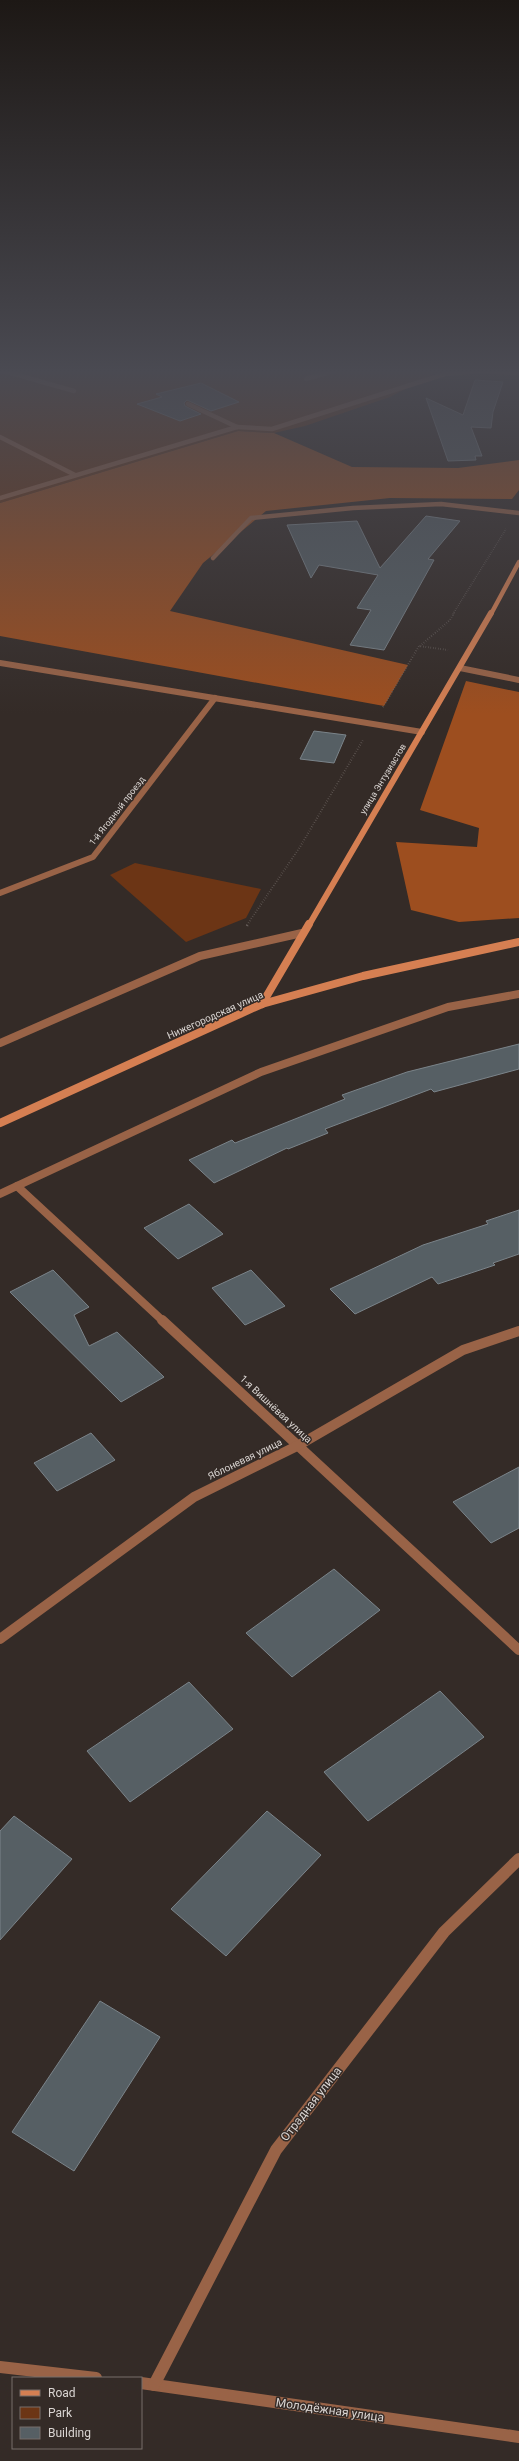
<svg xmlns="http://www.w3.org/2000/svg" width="519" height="2461" viewBox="0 0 519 2461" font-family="Roboto,sans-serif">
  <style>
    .green { fill: #6c3515 }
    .forest { fill: #9d4e1f }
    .building { fill: #565f64; stroke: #7b848a }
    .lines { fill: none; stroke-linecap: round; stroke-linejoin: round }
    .path-far2 { stroke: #6c6460; stroke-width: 1.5; stroke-dasharray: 0.5 1.5; stroke-linecap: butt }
    .path-far1 { stroke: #6c6460; stroke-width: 2; stroke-dasharray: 0.5 2; stroke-linecap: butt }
    .path { stroke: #6c6460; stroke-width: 2.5; stroke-dasharray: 1 3; stroke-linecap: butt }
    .lane { stroke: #996347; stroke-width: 4.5 }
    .street-far4 { stroke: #996347; stroke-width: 4.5 }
    .street-far3 { stroke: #996347; stroke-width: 6 }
    .street-far2 { stroke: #996347; stroke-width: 8 }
    .street-far1 { stroke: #996347; stroke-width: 10 }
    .street { stroke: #996347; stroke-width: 12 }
    .secondary-far2 { stroke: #d57f52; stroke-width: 4.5 }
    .secondary-far1 { stroke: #d57f52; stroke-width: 6 }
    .secondary { stroke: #d57f52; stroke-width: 8 }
    .labels { text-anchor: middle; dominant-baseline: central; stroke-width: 3; stroke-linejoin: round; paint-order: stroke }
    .far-street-label { font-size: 9px; fill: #dad5d2; stroke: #342b27 }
    .street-label { font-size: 10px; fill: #dad5d2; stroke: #342b27 }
    .near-street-label { font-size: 12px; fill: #dad5d2; stroke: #342b27 }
  </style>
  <rect width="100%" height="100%" fill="#342b27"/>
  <g class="green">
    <path d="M 0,369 L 443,369 L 390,397 L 305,426 L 274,433 L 238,431 L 0,503 Z"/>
    <path d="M 135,863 L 261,889 L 246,918 L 186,942 L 110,875 Z"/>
  </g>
  <g class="forest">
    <path d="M 238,431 L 274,433 L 352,467 L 458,468 L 519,460 L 519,490 L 512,499 L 390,498 L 266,511 L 203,563 L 170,611 L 408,665 L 384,706 L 0,636 L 0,503 Z"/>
    <path d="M 466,681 L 519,692 L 519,918 L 459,922 L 411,910 L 396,842 L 477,847 L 479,828 L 420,810 Z"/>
  </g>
  <g class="building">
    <path d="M 475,380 L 503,382 L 493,412 L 491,428 L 471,427 L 482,456 L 475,456 L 476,460 L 448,461 L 426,398 L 463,415 Z"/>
    <path d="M 201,383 L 239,402 L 211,411 L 187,400 L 184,403 L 185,406 L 201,414 L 180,421 L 137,404 L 162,397 L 156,394 Z"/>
    <path d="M 426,516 L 460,521 L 428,559 L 434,560 L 384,650 L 350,645 L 371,610 L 357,608 L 378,575 L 319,565 L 311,578 L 287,525 L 357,521 L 380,568 Z"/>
    <path d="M 314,731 L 346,735 L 334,763 L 300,759 Z"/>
    <path d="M 519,1044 L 519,1069 L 434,1092 L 431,1089 L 325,1129 L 328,1133 L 288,1149 L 287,1148 L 214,1183 L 189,1160 L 232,1140 L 235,1143 L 345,1099 L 342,1095 L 407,1072 Z"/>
    <path d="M 189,1204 L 223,1234 L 178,1259 L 144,1228 Z"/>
    <path d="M 519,1210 L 519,1254 L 493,1263 L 495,1265 L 438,1284 L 432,1277 L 355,1314 L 330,1289 L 423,1245 L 488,1224 L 486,1221 Z"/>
    <path d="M 53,1270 L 89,1307 L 74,1315 L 89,1346 L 117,1332 L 164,1377 L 121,1402 L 10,1292 Z"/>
    <path d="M 251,1270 L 285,1306 L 245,1325 L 212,1288 Z"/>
    <path d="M 91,1433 L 115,1460 L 57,1491 L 34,1463 Z"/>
    <path d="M 519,1467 L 519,1528 L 491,1543 L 453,1502 Z"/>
    <path d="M 334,1569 L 380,1610 L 292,1677 L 246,1633 Z"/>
    <path d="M 189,1682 L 233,1729 L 130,1802 L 87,1751 Z"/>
    <path d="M 440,1691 L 484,1737 L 368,1821 L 324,1772 Z"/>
    <path d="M 267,1811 L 321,1855 L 226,1956 L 171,1909 Z"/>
    <path d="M 14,1816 L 72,1859 L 0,1940 L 0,1831 Z"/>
    <path d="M 100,2001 L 160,2037 L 74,2171 L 12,2132 Z"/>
  </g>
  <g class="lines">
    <path class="path-far2" d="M 453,614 L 506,529"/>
    <g class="path-far1">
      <path d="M 420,646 L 450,620 L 454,613"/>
      <path d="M 383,707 L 419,646 L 448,650"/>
      <path d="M 247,925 L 300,847 L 363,740"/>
    </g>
    <path class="path" d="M 247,926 L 248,924"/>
    <g class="lane">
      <path d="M 0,370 L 74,391"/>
      <path d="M 306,379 L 340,369"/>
      <path d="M 188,404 L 237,427"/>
      <path d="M 0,437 L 75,475"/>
      <path d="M 0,498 L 237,427"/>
    </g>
    <g class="street-far4">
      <path d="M 237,427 L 272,429 L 445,374 L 479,371 L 519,373"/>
      <path d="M 213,558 L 251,518 L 353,508 L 441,504 L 519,513"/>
    </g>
    <g class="street-far3">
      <path d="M 0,663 L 422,732"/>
      <path d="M 460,668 L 519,680"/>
      <path d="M 0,893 L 93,857 L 215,698"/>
    </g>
    <g class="street-far2">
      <path d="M 0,1043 L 200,956 L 302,933"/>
      <path d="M 17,1186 L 163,1321"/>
      <path d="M 0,1194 L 261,1072 L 448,1007 L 519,994"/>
    </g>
    <g class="street-far1">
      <path d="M 162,1320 L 519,1650"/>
      <path d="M 0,1639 L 194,1497 L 299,1445 L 463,1350 L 519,1331"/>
    </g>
    <g class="street">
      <path d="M 0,2367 L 96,2378"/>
      <path d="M 141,2383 L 519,2437"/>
      <path d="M 154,2385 L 276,2150 L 444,1932 L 519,1859"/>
    </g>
    <path class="secondary-far2" d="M 491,614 L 519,562"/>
    <path class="secondary-far1" d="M 309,925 L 491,613"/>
    <g class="secondary">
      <path d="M 262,1004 L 309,924"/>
      <path d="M 0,1123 L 262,1004 L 363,976 L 519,942"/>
    </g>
  </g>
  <linearGradient id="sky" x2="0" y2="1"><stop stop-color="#1d1815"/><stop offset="0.52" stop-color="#4a4a52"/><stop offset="1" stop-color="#4a4a52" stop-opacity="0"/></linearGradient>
  <rect width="519" height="714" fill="url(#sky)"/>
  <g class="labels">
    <g class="far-street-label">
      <text transform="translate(383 779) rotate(-59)">улица Энтузиастов</text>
      <text transform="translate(117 811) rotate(-52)">1-й Ягодный проезд</text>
    </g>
    <g class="street-label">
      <text transform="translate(215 1015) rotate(-24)">Нижегородская улица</text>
      <text transform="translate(276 1409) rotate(43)">1-я Вишнёвая улица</text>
      <text transform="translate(245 1459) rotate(-26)">Яблоневая улица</text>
    </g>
    <g class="near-street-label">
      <text transform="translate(311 2104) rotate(-52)">Отрадная улица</text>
      <text transform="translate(330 2410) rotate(8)">Молодёжная улица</text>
    </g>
  </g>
  <rect x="12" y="2377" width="130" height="72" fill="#342b27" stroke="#766f6b"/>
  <rect x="20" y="2390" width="20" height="6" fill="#d57f52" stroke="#766f6b"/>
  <text x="48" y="2397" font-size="12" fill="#dad5d2">Road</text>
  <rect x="20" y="2407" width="20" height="12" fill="#6c3515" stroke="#766f6b"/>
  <text x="48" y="2417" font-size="12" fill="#dad5d2">Park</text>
  <rect x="20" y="2427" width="20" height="12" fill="#565f64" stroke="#766f6b"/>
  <text x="48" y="2437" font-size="12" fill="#dad5d2">Building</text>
</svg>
